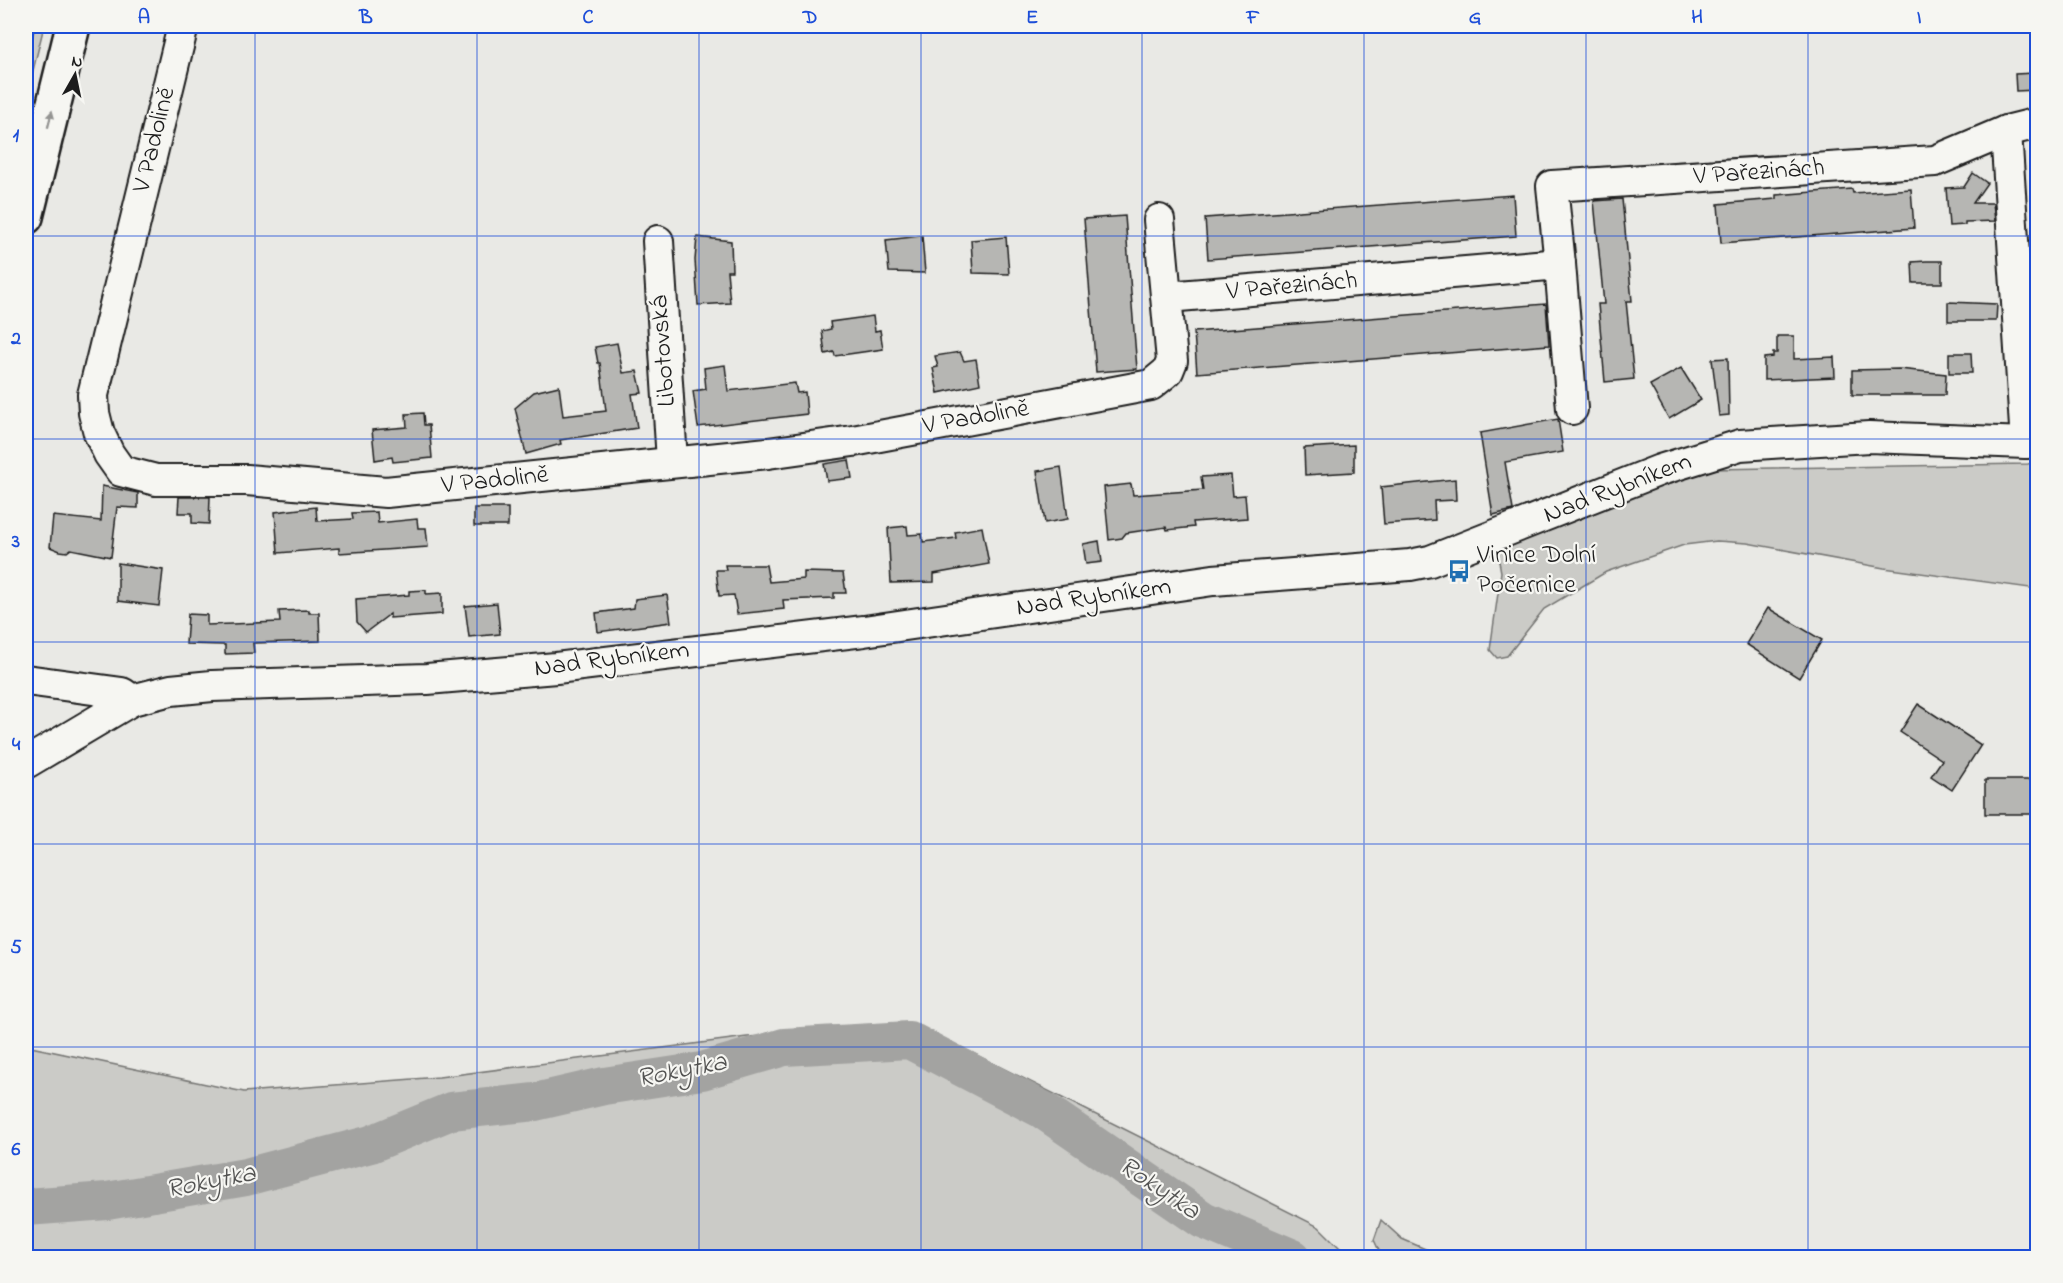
<svg xmlns="http://www.w3.org/2000/svg" width="2063" height="1283" viewBox="0 0 2063 1283" font-family="'Indie Flower',sans-serif">
  <style>
    .green { fill: #cbcbc7; stroke: #747472; stroke-width: 1.5 }
    .lines { fill: none; stroke-linecap: round; stroke-linejoin: round }
    .river { stroke: #a3a3a1; stroke-width: 38 }
    .building { fill: #b6b6b3; stroke: #1c1c1c; stroke-width: 1.5 }
    .minor-casing { stroke: #1c1c1c; stroke-width: 34 }
    .highway-casing { stroke: #1c1c1c; stroke-width: 38 }
    .minor { stroke: #f6f6f2; stroke-width: 30 }
    .highway { stroke: #f6f6f2; stroke-width: 33 }
    .oneway { fill: #949492 }
    .grid { fill: none; stroke: #1d4ed8; stroke-width: 1.5; stroke-opacity: 0.55 }
    .labels { text-anchor: middle; dominant-baseline: central; stroke-width: 4.5; stroke-linejoin: round; paint-order: stroke }
    .street-label { font-size: 26px; fill: #1c1c1c; stroke: #f6f6f2 }
    .poi-label { font-size: 26px; fill: #1c1c1c; stroke: #f6f6f2; text-anchor: start }
    .water-label { font-size: 27px; font-style: italic; fill: #525251; stroke: #f6f6f2 }
    .neatline { fill: none; stroke: #1d4ed8; stroke-width: 2 }
    .grid-label { font-size: 20px; text-anchor: middle; font-weight: bold; fill: #1d4ed8 }
  </style>
  <rect width="100%" height="100%" fill="#e9e9e5"/>
  <filter id="ink" filterUnits="userSpaceOnUse"><feTurbulence type="fractalNoise" baseFrequency=".0167" numOctaves="2"/><feDisplacementMap in="SourceGraphic" scale="12" xChannelSelector="R" yChannelSelector="G"/><feConvolveMatrix kernelMatrix="1 2 1 2 8 2 1 2 1" color-interpolation-filters="sRGB"/></filter>
  <g filter="url(#ink)">
    <g class="green">
      <path d="M 35,26 L 44,26 L 26,99 L 26,66 Z"/>
      <path d="M 2037,461 L 2037,589 L 1884,568 L 1747,543 L 1717,541 L 1684,545 L 1606,572 L 1544,609 L 1507,656 L 1497,658 L 1490,650 L 1501,572 L 1497,550 L 1575,516 L 1714,469 L 2028,464 Z"/>
      <path d="M 903,1027 L 935,1034 L 1319,1227 L 1349,1257 L 26,1257 L 26,1046 L 244,1092 L 439,1077 L 747,1037 Z"/>
      <path d="M 1381,1220 L 1402,1239 L 1444,1257 L 1382,1257 L 1374,1240 Z"/>
    </g>
    <g class="lines">
      <path class="river" d="M 26,1207 L 107,1201 L 246,1177 L 371,1144 L 451,1111 L 535,1102 L 604,1086 L 702,1071 L 784,1047 L 909,1040 L 1043,1110 L 1203,1220 L 1293,1258"/>
    </g>
    <g class="building">
      <path d="M 2035,73 L 2036,90 L 2016,91 L 2015,74 Z"/>
      <path d="M 1973,173 L 1987,183 L 1973,203 L 1993,203 L 1995,221 L 1965,222 L 1965,225 L 1949,226 L 1946,188 L 1964,187 Z"/>
      <path d="M 1852,189 L 1853,193 L 1911,189 L 1914,228 L 1721,243 L 1718,204 L 1776,199 L 1776,195 Z"/>
      <path d="M 1513,195 L 1516,236 L 1208,259 L 1205,218 Z"/>
      <path d="M 1622,199 L 1632,301 L 1626,301 L 1634,379 L 1605,382 L 1598,304 L 1604,304 L 1594,201 Z"/>
      <path d="M 1125,216 L 1137,369 L 1096,372 L 1084,219 Z"/>
      <path d="M 922,236 L 925,273 L 889,272 L 886,240 Z"/>
      <path d="M 697,237 L 731,241 L 732,271 L 727,271 L 730,303 L 698,305 L 695,260 Z"/>
      <path d="M 1006,237 L 1009,274 L 973,273 L 971,240 Z"/>
      <path d="M 1926,261 L 1942,261 L 1942,283 L 1913,283 L 1912,262 Z"/>
      <path d="M 1948,302 L 1997,304 L 1996,321 L 1948,321 Z"/>
      <path d="M 1546,304 L 1549,345 L 1197,373 L 1194,332 Z"/>
      <path d="M 873,316 L 875,331 L 880,330 L 883,349 L 835,356 L 834,352 L 825,354 L 822,331 L 831,329 L 830,322 Z"/>
      <path d="M 1777,336 L 1794,336 L 1794,359 L 1834,357 L 1835,377 L 1764,380 L 1764,358 L 1773,357 L 1773,353 L 1777,353 Z"/>
      <path d="M 617,343 L 623,373 L 637,371 L 642,393 L 632,394 L 637,428 L 560,440 L 561,444 L 526,454 L 515,408 L 534,392 L 559,386 L 563,416 L 606,411 L 600,363 L 598,363 L 595,347 Z"/>
      <path d="M 960,352 L 964,361 L 976,359 L 980,384 L 938,393 L 933,368 L 938,367 L 935,356 Z"/>
      <path d="M 1949,353 L 1971,353 L 1972,373 L 1949,373 Z"/>
      <path d="M 1728,358 L 1729,415 L 1719,416 L 1712,359 Z"/>
      <path d="M 725,365 L 728,391 L 795,383 L 797,393 L 805,392 L 807,414 L 698,427 L 693,391 L 706,389 L 704,368 Z"/>
      <path d="M 1681,368 L 1701,400 L 1669,419 L 1650,385 Z"/>
      <path d="M 1899,369 L 1946,374 L 1945,395 L 1852,395 L 1852,370 Z"/>
      <path d="M 423,413 L 424,425 L 429,425 L 432,458 L 393,462 L 392,457 L 375,460 L 372,430 L 407,427 L 406,414 Z"/>
      <path d="M 1558,419 L 1563,452 L 1505,462 L 1513,510 L 1493,515 L 1480,433 Z"/>
      <path d="M 1354,445 L 1354,472 L 1305,475 L 1304,448 Z"/>
      <path d="M 849,460 L 852,478 L 827,481 L 824,464 Z"/>
      <path d="M 1061,467 L 1068,519 L 1045,523 L 1037,471 Z"/>
      <path d="M 1231,475 L 1233,496 L 1245,495 L 1247,518 L 1193,522 L 1194,527 L 1167,530 L 1166,527 L 1126,533 L 1122,538 L 1109,540 L 1104,487 L 1131,484 L 1133,495 L 1203,490 L 1201,477 Z"/>
      <path d="M 1455,479 L 1456,500 L 1434,501 L 1435,520 L 1384,524 L 1381,487 Z"/>
      <path d="M 102,486 L 138,493 L 138,508 L 117,507 L 111,557 L 71,549 L 67,552 L 60,551 L 50,547 L 53,516 L 101,521 Z"/>
      <path d="M 179,497 L 210,497 L 209,524 L 192,523 L 192,513 L 178,513 Z"/>
      <path d="M 316,507 L 317,521 L 353,519 L 352,513 L 377,512 L 378,523 L 417,519 L 418,528 L 426,528 L 428,547 L 339,553 L 339,548 L 278,553 L 275,512 Z"/>
      <rect x="474" y="508" width="34" height="18"/>
      <path d="M 907,526 L 908,535 L 922,534 L 923,542 L 956,538 L 955,532 L 982,527 L 989,564 L 934,574 L 934,582 L 891,583 L 888,528 Z"/>
      <path d="M 1099,541 L 1102,562 L 1086,564 L 1083,544 Z"/>
      <path d="M 118,563 L 163,570 L 159,606 L 118,601 Z"/>
      <path d="M 725,565 L 766,565 L 769,582 L 804,579 L 804,572 L 843,573 L 846,593 L 834,593 L 834,598 L 783,600 L 784,609 L 737,614 L 734,595 L 719,596 L 716,570 L 726,570 Z"/>
      <path d="M 426,590 L 426,594 L 442,593 L 442,614 L 390,618 L 390,614 L 366,632 L 357,622 L 356,599 L 409,595 L 409,591 Z"/>
      <path d="M 667,595 L 671,622 L 598,632 L 596,613 L 634,608 L 635,599 Z"/>
      <path d="M 497,603 L 500,634 L 469,637 L 465,606 Z"/>
      <path d="M 1768,608 L 1822,640 L 1799,678 L 1746,644 Z"/>
      <path d="M 309,610 L 309,613 L 319,613 L 320,641 L 253,643 L 254,653 L 225,654 L 225,645 L 186,644 L 188,614 L 207,615 L 207,625 L 280,622 L 279,611 Z"/>
      <path d="M 1918,704 L 1981,745 L 1952,790 L 1931,776 L 1942,760 L 1900,732 Z"/>
      <rect x="1985" y="780" width="51" height="34"/>
    </g>
    <g class="lines">
      <g class="minor-casing">
        <g id="minor">
          <path d="M 183,26 L 93,395 L 94,413 L 99,433 L 109,454 L 121,471 L 156,480 L 247,480 L 386,492 L 768,453 L 853,441 L 1151,385 L 1168,371 L 1172,361 L 1159,220"/>
          <path d="M 2006,131 L 2026,443"/>
          <path d="M 658,241 L 672,461"/>
          <path d="M 1560,264 L 1572,409"/>
          <path d="M 1167,297 L 1560,264 L 1552,186 L 1935,161 L 2006,131 L 2038,123"/>
          <path d="M 26,680 L 122,693 L 132,700"/>
          <path d="M 26,763 L 132,700 L 171,690 L 212,686 L 427,679 L 556,668 L 864,631 L 1213,580 L 1410,565 L 1430,561 L 1660,470 L 1740,445 L 1869,437 L 2026,443 L 2038,441"/>
        </g>
      </g>
      <g class="highway-casing">
        <path id="highway" d="M 26,217 L 73,26"/>
      </g>
      <use href="#minor" class="minor"/>
      <use href="#highway" class="highway"/>
    </g>
    <defs><path id="oneway-solid" d="M-6-.8H1V-3.2L6.5 0L1 3.2V.8H-6Z" transform="scale(1.5)"/></defs>
    <use class="oneway" href="#oneway-solid" transform="translate(50 119) rotate(-76)"/>
  </g>
  <path class="grid" d="M 255,26 L 255,1258M 477,26 L 477,1258M 699,26 L 699,1258M 921,26 L 921,1258M 1142,26 L 1142,1258M 1364,26 L 1364,1258M 1586,26 L 1586,1258M 1808,26 L 1808,1258M 26,236 L 2038,236M 26,439 L 2038,439M 26,642 L 2038,642M 26,844 L 2038,844M 26,1047 L 2038,1047"/>
  <defs>
    <g id="bus-bare" transform="scale(1.8)"><path d="M-5-6H5V4H4V6H2V4H-2V6H-4V4H-5ZM-3.5-4V0h7V-4ZM-3.5 1.2v1.5H-2V1.2ZM2 1.2v1.5H3.5V1.2Z" fill="#1f6fb2" stroke="#f6f6f2" stroke-width="2.5" paint-order="stroke"/></g>
  </defs>
  <g fill-rule="evenodd">
    <use href="#bus-bare" x="1459" y="571"/>
  </g>
  <g class="labels">
    <g class="street-label">
      <text transform="translate(155 140) rotate(-76)">V Padolině</text>
      <text transform="translate(1759 173) rotate(-4)">V Pařezinách</text>
      <text transform="translate(1292 287) rotate(-5)">V Pařezinách</text>
      <text transform="translate(664 351) rotate(-94)">Libotovská</text>
      <text transform="translate(976 418) rotate(-10)">V Padolině</text>
      <text transform="translate(495 481) rotate(-6)">V Padolině</text>
      <text transform="translate(1618 489) rotate(-21)">Nad Rybníkem</text>
      <text transform="translate(1094 598) rotate(-8)">Nad Rybníkem</text>
      <text transform="translate(612 660) rotate(-7)">Nad Rybníkem</text>
    </g>
    <g class="poi-label">
      <text x="1477" y="556">Vinice Dolní<tspan x="1477" dy="30">Počernice</tspan></text>
    </g>
    <g class="water-label">
      <text transform="translate(682 1071) rotate(-11)">Rokytka</text>
      <text transform="translate(211 1182) rotate(-11)">Rokytka</text>
      <text transform="translate(1159 1189) rotate(34)">Rokytka</text>
    </g>
  </g>
  <rect width="2063" height="1283" fill="none" stroke="#f6f6f2" stroke-width="66"/>
  <g transform="translate(75 75) rotate(9)" stroke="#f6f6f2" stroke-width="4.5" paint-order="stroke">
  <path d="M0-4.5L10 22L0 15L-10 22Z" fill="#1c1c1c"/>
  <text y="-9" font-size="16" font-weight="bold" text-anchor="middle" fill="#1c1c1c">N</text>
  </g>
  <rect x="33" y="33" width="1997" height="1217" class="neatline"/>
  <g class="grid-label">
    <text x="144" y="23">A</text>
    <text x="366" y="23">B</text>
    <text x="588" y="23">C</text>
    <text x="810" y="23">D</text>
    <text x="1032" y="23">E</text>
    <text x="1253" y="23">F</text>
    <text x="1475" y="23">G</text>
    <text x="1697" y="23">H</text>
    <text x="1919" y="23">I</text>
    <text x="16" y="141">1</text>
    <text x="16" y="344">2</text>
    <text x="16" y="547">3</text>
    <text x="16" y="750">4</text>
    <text x="16" y="953">5</text>
    <text x="16" y="1155">6</text>
  </g>
</svg>
